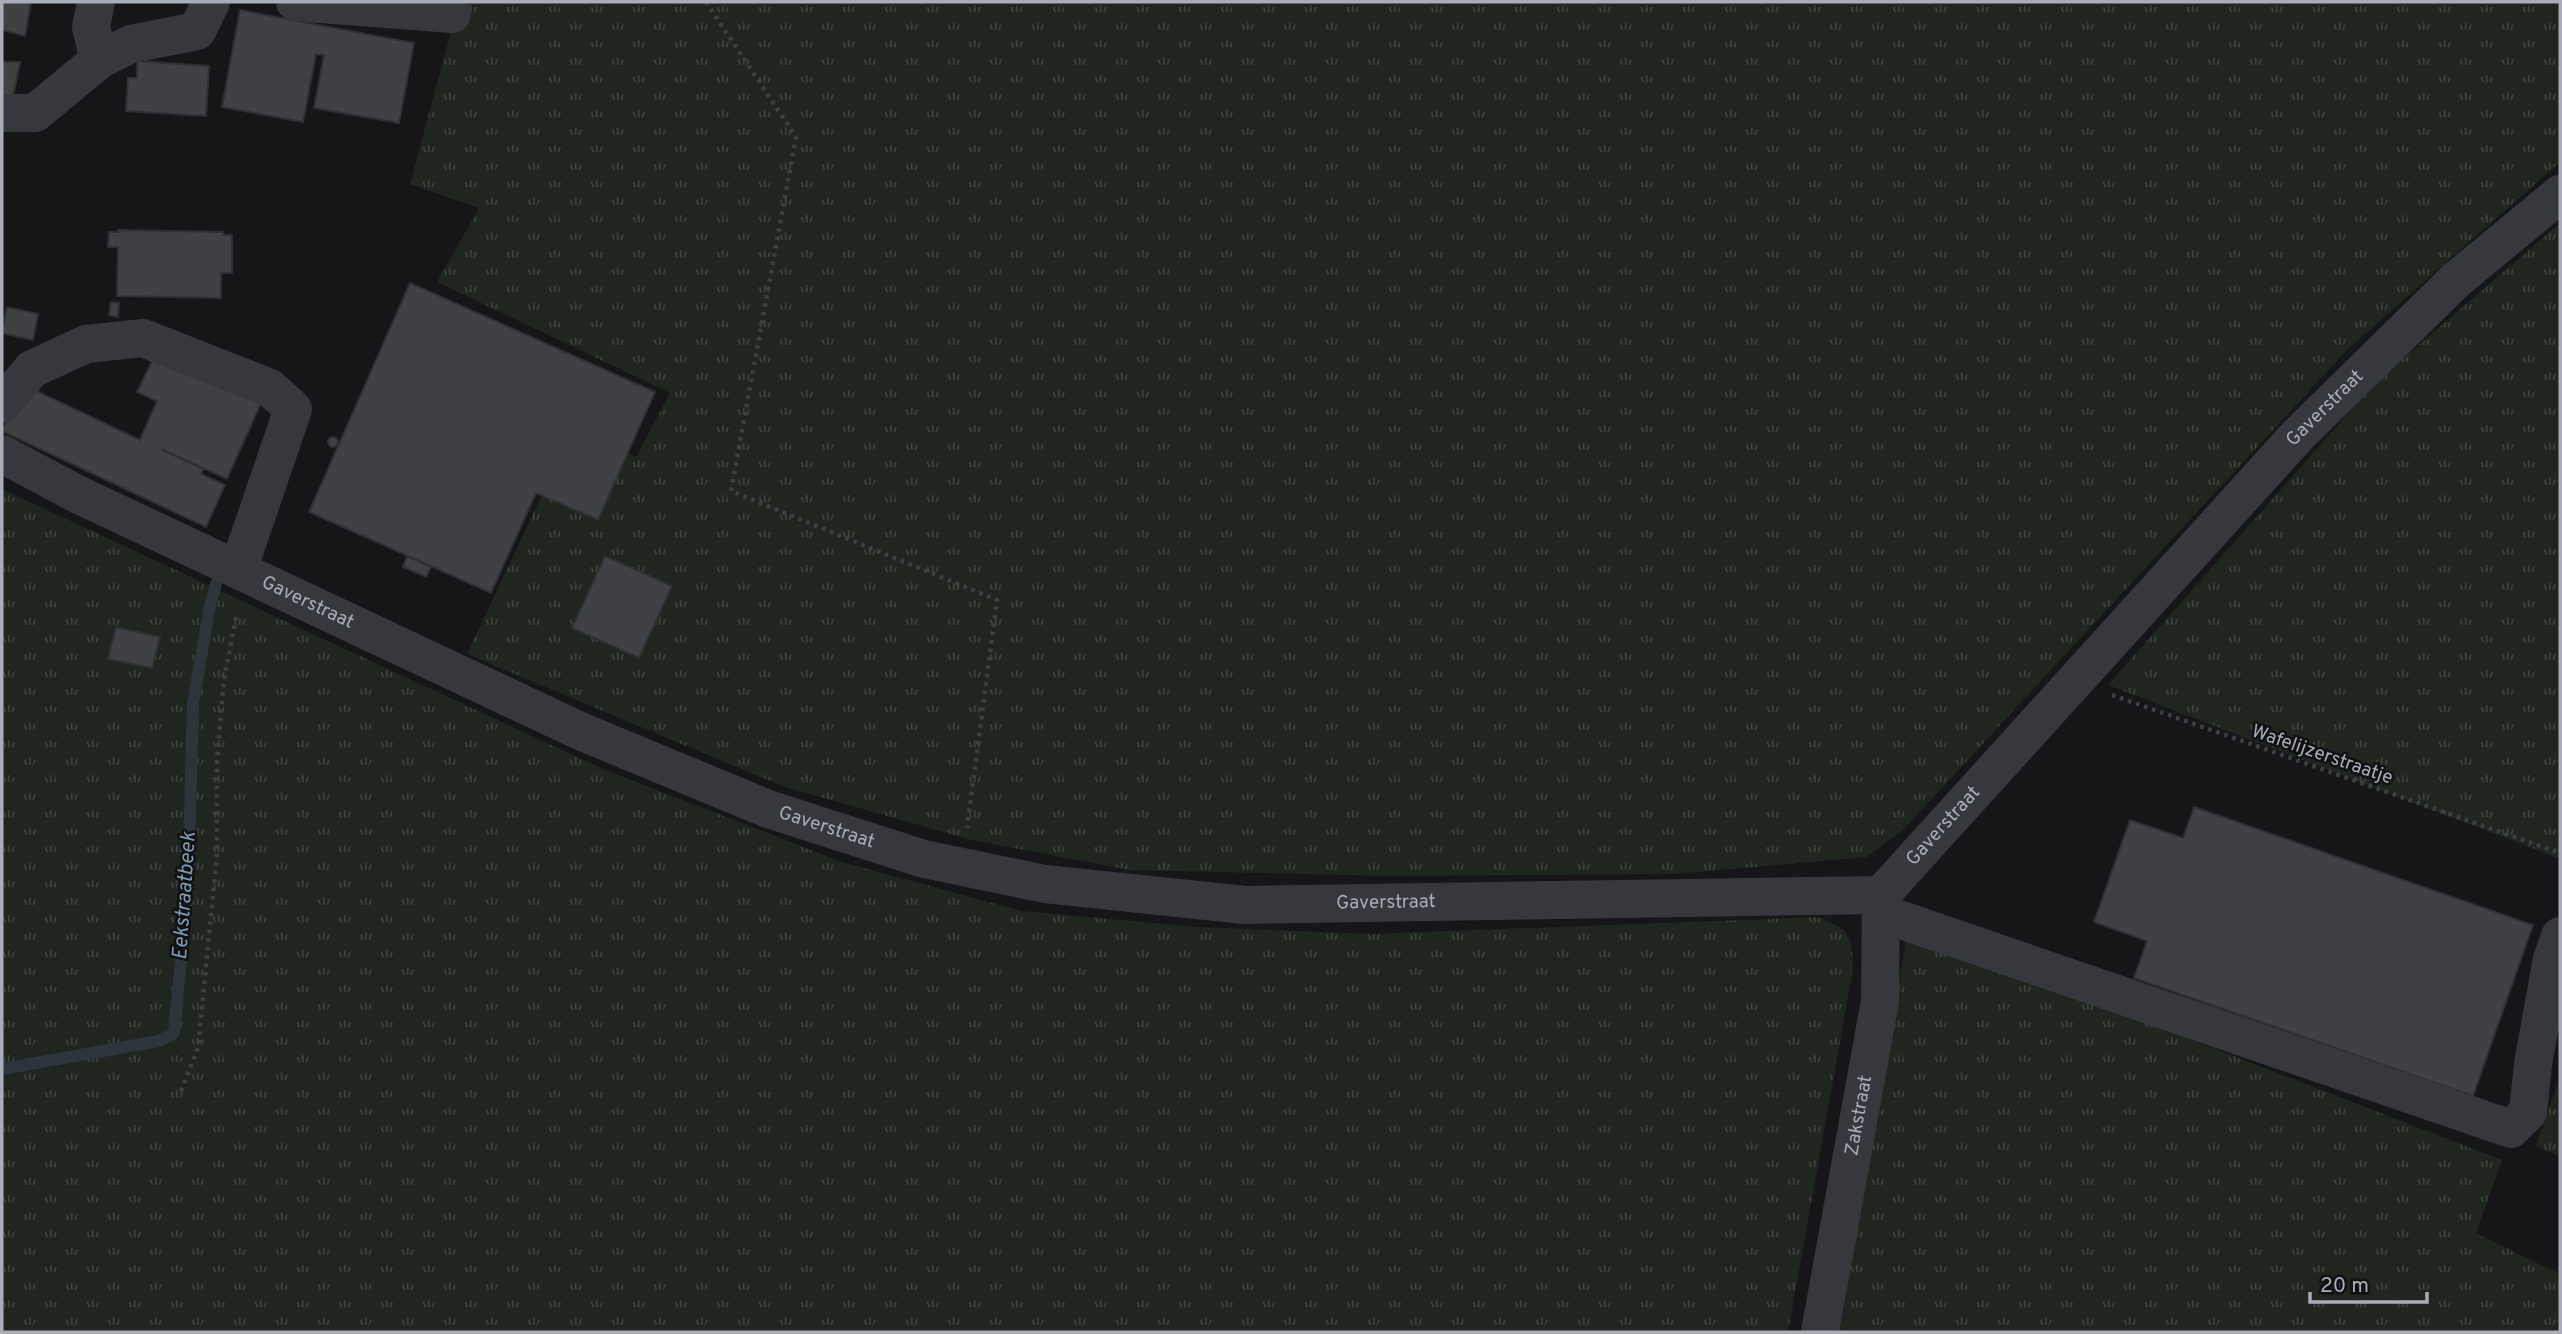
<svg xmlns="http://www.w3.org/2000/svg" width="2562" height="1334" viewBox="0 0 2562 1334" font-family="Overpass,sans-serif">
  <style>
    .grass { fill: url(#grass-tufts) }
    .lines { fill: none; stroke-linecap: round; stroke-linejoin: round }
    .stream { stroke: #2c353c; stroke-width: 12 }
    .building { fill: #404145; stroke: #303034; stroke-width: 2 }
    .path { stroke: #3d3f44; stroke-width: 4.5; stroke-dasharray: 3.5 5; stroke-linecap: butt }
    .minor { stroke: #37383d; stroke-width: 38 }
    .labels { text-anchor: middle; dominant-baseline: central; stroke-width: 5; stroke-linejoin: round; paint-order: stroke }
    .street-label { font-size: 19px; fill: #a8adb8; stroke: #111113 }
    .water-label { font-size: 21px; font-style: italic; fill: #7f9bb3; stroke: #111113 }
  </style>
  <defs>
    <pattern id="grass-tufts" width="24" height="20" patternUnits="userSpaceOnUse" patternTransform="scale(1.75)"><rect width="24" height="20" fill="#1e261f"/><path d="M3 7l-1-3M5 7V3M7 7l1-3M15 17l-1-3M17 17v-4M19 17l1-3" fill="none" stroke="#3c433d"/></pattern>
  </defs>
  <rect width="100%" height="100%" fill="#161618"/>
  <g class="grass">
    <path d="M 459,2 L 2560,2 L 2560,162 L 2347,350 L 1903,830 L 1867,857 L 1674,874 L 1390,876 L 1129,870 L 968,839 L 782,786 L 467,654 L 574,427 L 636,457 L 670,393 L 437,282 L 479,208 L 410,184 Z"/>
    <path d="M 2560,223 L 2560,859 L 2108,685 L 2376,382 Z"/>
    <path d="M 2,489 L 603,769 L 842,862 L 1022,911 L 1197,927 L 1371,934 L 1817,917 C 1850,929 1852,934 1853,969 L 1788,1332 L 2,1332 Z"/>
    <path d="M 1908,930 L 2502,1160 L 2476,1233 L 2560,1274 L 2560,1332 L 1840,1332 Z"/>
    <path d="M 2560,1077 L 2560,1157 L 2536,1146 Z"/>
  </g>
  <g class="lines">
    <path class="stream" d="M 2,1069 L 159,1041 L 174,1033 L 188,886 L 193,703 L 210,606 L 216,584"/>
  </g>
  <g class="building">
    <path d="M 2,2 L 31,2 L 25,36 L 2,30 Z"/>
    <path d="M 240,10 L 414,43 L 399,123 L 314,108 L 324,55 L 316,54 L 303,122 L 222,107 Z"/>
    <path d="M 137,61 L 209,66 L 206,116 L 126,111 L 128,78 L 137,78 Z"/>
    <path d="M 2,62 L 20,62 L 13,97 L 2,97 Z"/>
    <path d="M 118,230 L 223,232 L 223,235 L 232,235 L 232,273 L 221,273 L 221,298 L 117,296 L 118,247 L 108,247 L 109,232 L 119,232 Z"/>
    <path d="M 410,283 L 655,392 L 598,520 L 536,493 L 491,593 L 309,512 Z"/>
    <path d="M 111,302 L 119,303 L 118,317 L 109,315 Z"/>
    <path d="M 7,307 L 38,314 L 33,340 L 2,333 Z"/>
    <path d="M 155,355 L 261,403 L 227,479 L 161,449 L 203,469 L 201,474 L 225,485 L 206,527 L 2,431 L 24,385 L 140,440 L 157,401 L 137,392 Z"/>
    <circle cx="333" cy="442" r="5"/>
    <path d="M 407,556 L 431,567 L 426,577 L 403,567 Z"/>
    <path d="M 605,556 L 672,586 L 639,658 L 572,628 Z"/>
    <path d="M 116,627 L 160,637 L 152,668 L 108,659 Z"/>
    <path d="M 2194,807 L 2533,925 L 2473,1096 L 2134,978 L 2147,941 L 2094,922 L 2130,820 L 2183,838 Z"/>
  </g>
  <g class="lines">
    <g class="path">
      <path d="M 706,2 L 796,137 L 731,491 L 997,600 L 967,828"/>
      <path d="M 2112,695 L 2560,853"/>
      <path d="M 181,1091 L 198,1048 L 217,854 L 217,761 L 224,679 L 237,613"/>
    </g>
    <g class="minor">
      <path d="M 96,2 L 91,27 L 99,60"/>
      <path d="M 295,2 L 452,14"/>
      <path d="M 2,113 L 35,113 L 99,60 L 131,44 L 197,31 L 211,2"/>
      <path d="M 2,404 L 32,369 L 86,344 L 143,338 L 270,388 L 293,409 L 238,570"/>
      <path id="s1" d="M 2,454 L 77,494 L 580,731 L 768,809 L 924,859 L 1045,884 L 1245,905 L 1881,895 L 2298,435 L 2456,280 L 2560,194"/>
      <path d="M 1881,913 L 2511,1129 L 2528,1112 L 2533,1064 L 2552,959 L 2560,936"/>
      <path id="s2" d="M 1820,1332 L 1880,1001 L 1881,895"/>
    </g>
  </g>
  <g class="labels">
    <g class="street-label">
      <text stroke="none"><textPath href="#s1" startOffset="2628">Gaverstraat</textPath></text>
      <text stroke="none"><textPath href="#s1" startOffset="340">Gaverstraat</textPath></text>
      <text transform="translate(2322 755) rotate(19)">Wafelijzerstraatje</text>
      <text stroke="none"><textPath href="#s1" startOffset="2062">Gaverstraat</textPath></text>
      <text stroke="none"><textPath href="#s1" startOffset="906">Gaverstraat</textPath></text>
      <text stroke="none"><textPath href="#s1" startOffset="1474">Gaverstraat</textPath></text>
      <text stroke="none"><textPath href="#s2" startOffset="220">Zakstraat</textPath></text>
    </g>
    <g class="water-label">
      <text transform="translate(185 896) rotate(-86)">Eekstraatbeek</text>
    </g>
  </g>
  <rect width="2562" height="1334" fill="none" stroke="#a8adb8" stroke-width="7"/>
  <path d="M2310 1292v10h117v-10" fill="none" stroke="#a8adb8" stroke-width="3.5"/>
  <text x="2320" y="1292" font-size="21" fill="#a8adb8" stroke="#111113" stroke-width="5" paint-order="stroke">20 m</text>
</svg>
